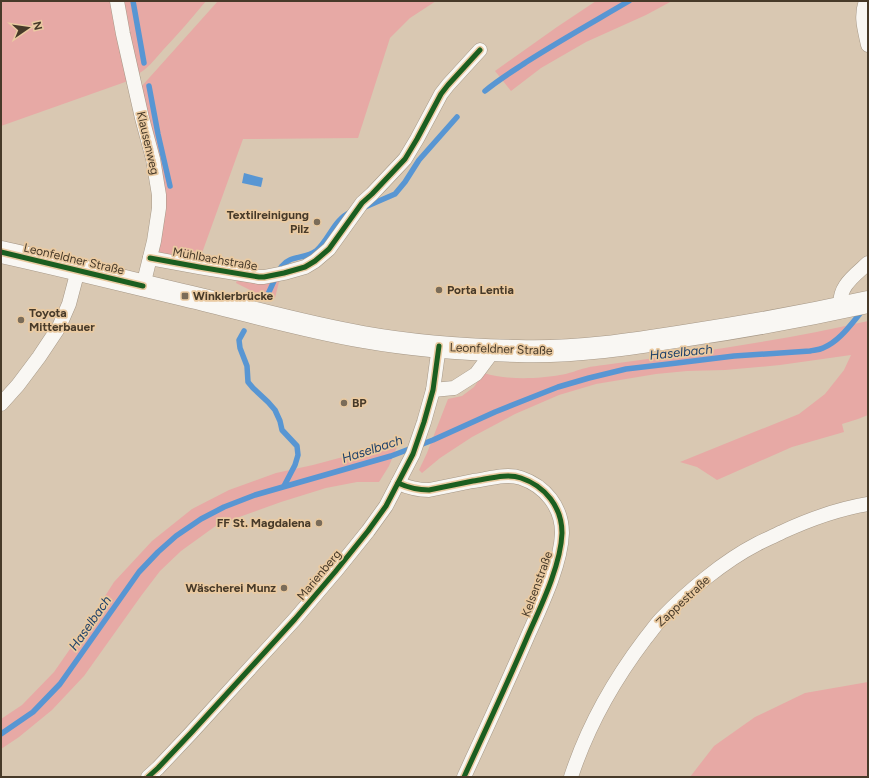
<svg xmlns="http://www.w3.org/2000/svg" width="869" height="778" viewBox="0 0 869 778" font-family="Figtree,sans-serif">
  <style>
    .green { fill: #e7a9a5 }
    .water { fill: #5896d3 }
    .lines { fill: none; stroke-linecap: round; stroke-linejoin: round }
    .stream { stroke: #5896d3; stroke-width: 5.5 }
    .street-casing { stroke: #a69887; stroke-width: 15 }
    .primary-casing { stroke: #a69887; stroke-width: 23 }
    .street { stroke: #f9f7f3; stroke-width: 14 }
    .primary { stroke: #f9f7f3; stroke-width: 22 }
    .cycleway-casing { stroke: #eacaa1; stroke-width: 8 }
    .cycleway { stroke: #1b5e20; stroke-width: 5 }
    .poi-dot { fill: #7a6c59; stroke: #eacaa1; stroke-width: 1.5 }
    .labels { text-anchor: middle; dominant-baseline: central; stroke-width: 3.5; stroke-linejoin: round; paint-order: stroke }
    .street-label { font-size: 12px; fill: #473a29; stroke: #eacaa1 }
    .poi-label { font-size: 12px; font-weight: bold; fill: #473a29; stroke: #eacaa1; text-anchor: start }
    .water-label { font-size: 13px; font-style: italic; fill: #1e4169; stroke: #eacaa1 }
  </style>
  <rect width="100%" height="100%" fill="#d9c8b2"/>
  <g class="green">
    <path d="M 1,1 L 113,1 L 128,81 L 1,126 Z"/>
    <path d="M 122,1 L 206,1 C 192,18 178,34 163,50 C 155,59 147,70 136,75 Z"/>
    <path d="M 218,1 L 436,1 L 410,18 L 390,38 L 358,138 L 243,139 L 202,253 L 163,256 L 159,253 L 159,246 L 141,87 Z"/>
    <path d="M 596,1 L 672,1 L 646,15 L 586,42 L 541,68 L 511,91 L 495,71 L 557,27 Z"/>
    <path d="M 238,278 L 280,278 L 275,298 L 258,294 L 236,283 Z"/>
    <path d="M 868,321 L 868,415 L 858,419 L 842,424 L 844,432 L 792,447 L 717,480 L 697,467 L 680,462 L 799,414 L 825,394 L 844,370 L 851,355 L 780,365 L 725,370 L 687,371 L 656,374 L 596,384 L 559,395 L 515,414 L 472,437 L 440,458 L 422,473 L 419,470 L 427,453 L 448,399 L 462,396 L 474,387 L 484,373 C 505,380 538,379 560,375 C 569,374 577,370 586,368 C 592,366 598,366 604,365 C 692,353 781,341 868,321 Z"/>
    <path d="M 399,442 L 389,466 L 379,482 L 357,482 L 326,488 L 281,502 L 217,525 L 181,551 L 160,571 L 141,596 L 84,676 L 52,710 L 19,737 L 1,749 L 1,719 L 22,705 L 54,672 L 86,626 L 114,582 L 152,541 L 192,509 L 229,490 L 276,473 L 313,465 Z"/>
    <path d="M 868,682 L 868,777 L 690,777 L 714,746 L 755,717 L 805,693 Z"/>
  </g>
  <path class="water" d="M 244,173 L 263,178 L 261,187 L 242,183 Z"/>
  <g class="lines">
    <g class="stream">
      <path d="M 133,1 L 144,63"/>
      <path d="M 149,86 L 158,134 L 170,186"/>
      <path d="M 485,91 C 498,80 513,71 528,61 C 561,40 595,21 629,1"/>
      <path d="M 365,207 L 395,194 L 405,182 L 419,160 L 457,117"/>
      <path d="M 268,294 C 271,288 278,271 282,266 C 290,255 306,259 316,251 C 329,240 334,219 351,212"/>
      <path d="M 244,331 L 239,340 L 240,348 L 247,366 L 248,382 L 253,388 L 268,402 L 275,410 L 280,421 L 282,430 L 297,446 L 298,455 L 295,465 L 284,486"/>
      <path d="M 1,734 L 33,712 L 60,684 L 139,572 L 158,552 L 176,536 L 201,519 L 224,507 L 255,495 L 391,456 L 433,440 L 495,412 L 525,400 L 558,387 L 589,378 L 626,369 L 677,363 L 734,356 L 810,351 C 815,350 819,350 823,348 C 840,341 851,324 863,310"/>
    </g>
    <g class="street-casing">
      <g id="street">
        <path d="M 117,1 L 123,34 L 142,118 L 153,159 L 159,195 L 159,208 L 154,241 L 143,286"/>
        <path d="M 866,1 C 860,17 865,30 868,45"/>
        <path d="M 150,258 L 199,267 L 259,277 L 264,277 L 284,273 L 305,267 L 315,261 L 329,249 L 362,203 L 372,194 L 405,159 L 417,139 L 441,94 L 448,85 L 480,50"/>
        <path d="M 841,308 C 837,287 854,276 868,263"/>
        <path d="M 433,390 L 454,388 L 476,374 L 494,350"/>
        <path d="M 1,404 L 18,385 L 39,357 L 59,327 L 69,304 L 78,270"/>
        <path d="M 398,483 C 409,488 417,490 429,490 C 444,487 458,484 473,481 C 488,479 507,473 521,478 C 545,486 562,507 562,533 C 561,564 542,604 529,633 C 508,682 486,729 464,777"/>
        <path d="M 148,777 L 158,768 L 191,733 L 295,619 L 335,572 L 368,531 L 386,506 L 413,454 L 424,422 L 433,390 L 439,346"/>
        <path d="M 571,777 C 587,728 614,680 645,639 C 651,632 656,624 662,618 C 688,591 724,561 757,544 C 765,540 774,536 782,532 C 810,519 838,509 868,504"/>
      </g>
    </g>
    <g class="primary-casing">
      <path id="primary" d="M 1,252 C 69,267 136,284 204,300 C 256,313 310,328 363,337 C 414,346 466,350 518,351 C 575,353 633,344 689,335 C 749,326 809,315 868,302"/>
    </g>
    <use href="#street" class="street"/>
    <use href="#primary" class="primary"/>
    <g class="cycleway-casing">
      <g id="cycleway">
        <path d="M 1,252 L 143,286"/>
        <path d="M 150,258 L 199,267 L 259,277 L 264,277 L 284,273 L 305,267 L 315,261 L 329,249 L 362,203 L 372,194 L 405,159 L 417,139 L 441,94 L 448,85 L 480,50"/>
        <path d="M 398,483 C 409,488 417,490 429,490 C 444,487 458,484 473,481 C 488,479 507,473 521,478 C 545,486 562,507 562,533 C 561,564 542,604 529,633 C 508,682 486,729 464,777"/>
        <path d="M 148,777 L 158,768 L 191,733 L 295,619 L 335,572 L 368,531 L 386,506 L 413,454 L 424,422 L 433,390 L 439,346"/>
      </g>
    </g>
    <use href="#cycleway" class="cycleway"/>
  </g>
  <g class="poi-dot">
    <circle cx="317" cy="222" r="4"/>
    <circle cx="439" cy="290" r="4"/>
    <rect x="181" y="292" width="8" height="8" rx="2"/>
    <circle cx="21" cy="320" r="4"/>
    <circle cx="344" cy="403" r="4"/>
    <circle cx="319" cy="523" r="4"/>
    <circle cx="284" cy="588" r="4"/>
  </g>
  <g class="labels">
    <g class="street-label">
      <text transform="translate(148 143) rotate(77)">Klausenweg</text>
      <text transform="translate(74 259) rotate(13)">Leonfeldner Straße</text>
      <text transform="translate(215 259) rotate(10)">Mühlbachstraße</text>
      <text transform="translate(501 349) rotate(2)">Leonfeldner Straße</text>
      <text transform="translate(319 575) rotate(-50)">Marienberg</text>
      <text transform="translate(537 584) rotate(-70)">Kelsenstraße</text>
      <text transform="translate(683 601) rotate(-43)">Zappestraße</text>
    </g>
    <g class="poi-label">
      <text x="309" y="215" text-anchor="end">Textilreinigung<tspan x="309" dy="14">Pilz</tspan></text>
      <text x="447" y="290">Porta Lentia</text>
      <text x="193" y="296">Winklerbrücke</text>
      <text x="29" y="313">Toyota<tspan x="29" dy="14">Mitterbauer</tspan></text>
      <text x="352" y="403">BP</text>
      <text x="311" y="523" text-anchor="end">FF St. Magdalena</text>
      <text x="276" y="588" text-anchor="end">Wäscherei Munz</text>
    </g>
    <g class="water-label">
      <text transform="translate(681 352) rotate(-6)">Haselbach</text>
      <text transform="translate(372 449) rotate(-18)">Haselbach</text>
      <text transform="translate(90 623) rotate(-55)">Haselbach</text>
    </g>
  </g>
  <rect width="869" height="778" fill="none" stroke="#473a29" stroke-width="4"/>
  <g transform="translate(28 28) rotate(77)" stroke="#eacaa1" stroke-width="3" paint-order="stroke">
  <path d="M0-3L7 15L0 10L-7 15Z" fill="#473a29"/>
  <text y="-6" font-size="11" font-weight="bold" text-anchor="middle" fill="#473a29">N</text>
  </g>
</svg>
